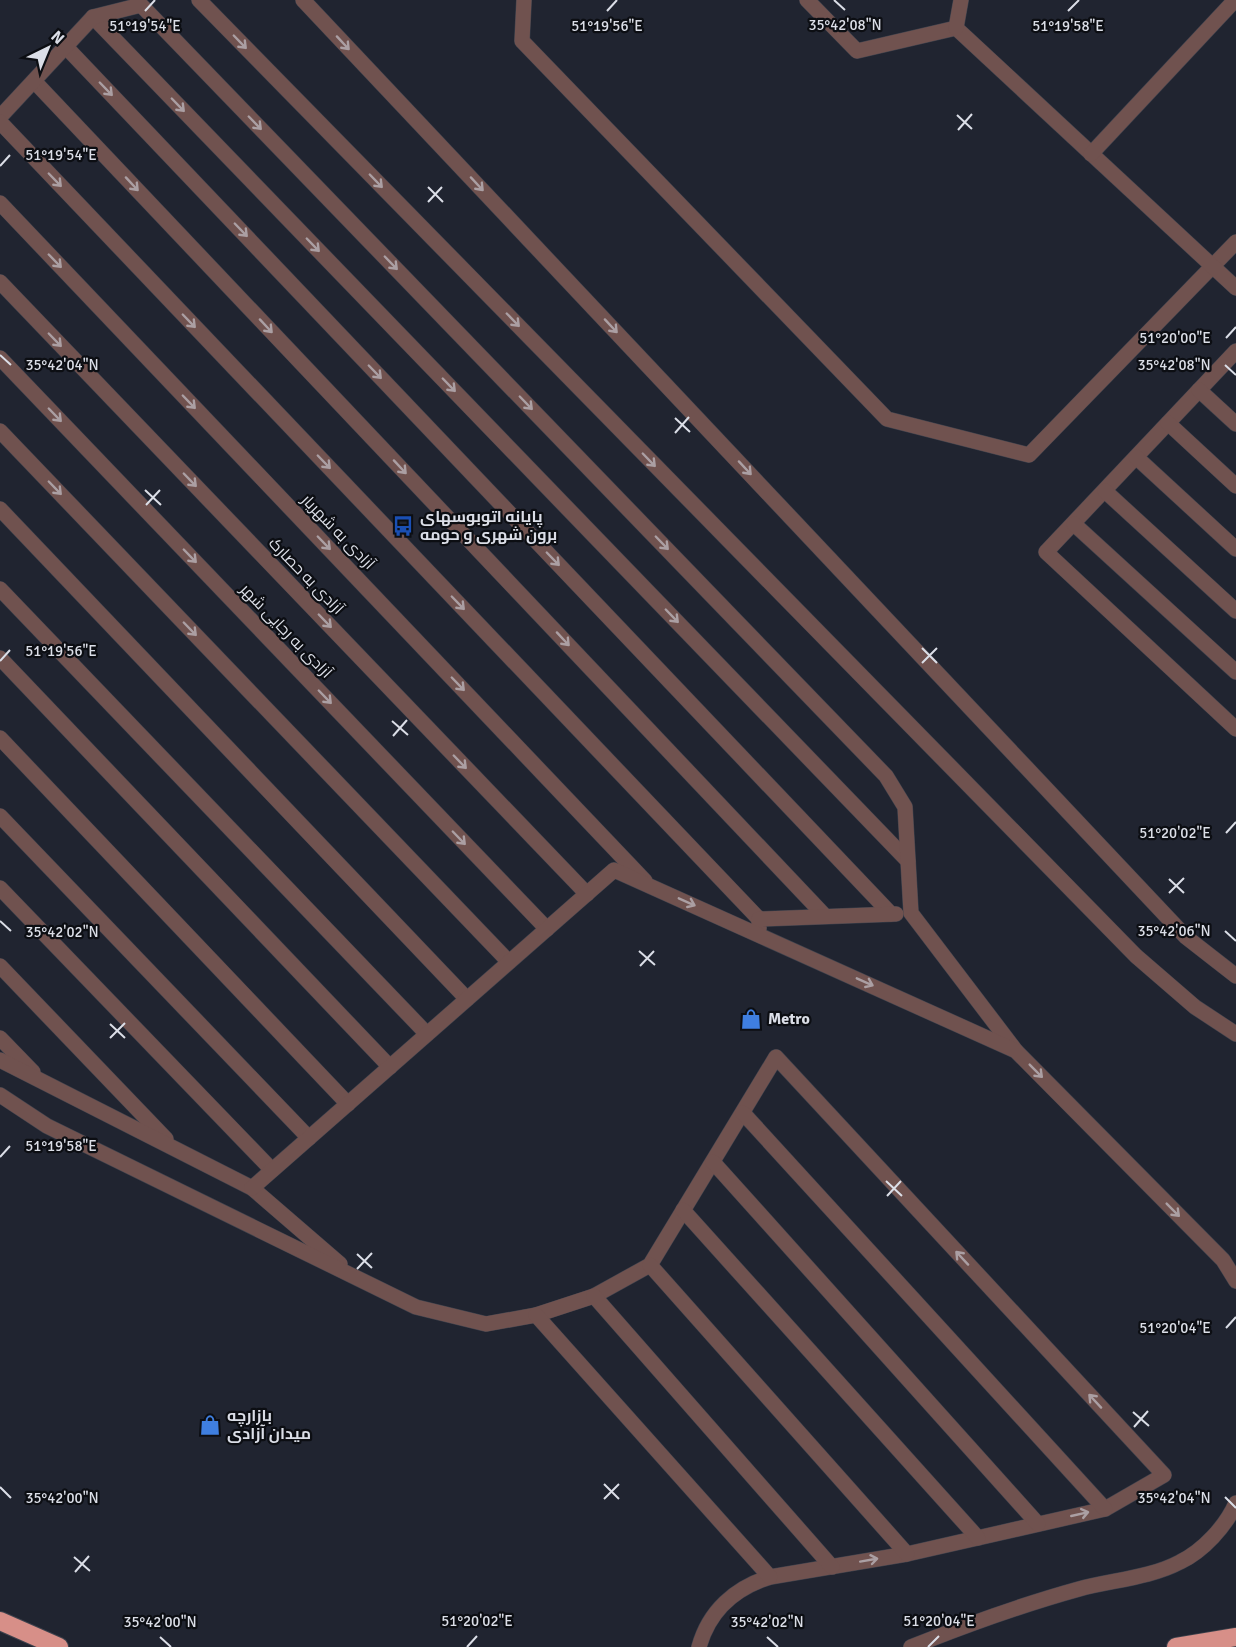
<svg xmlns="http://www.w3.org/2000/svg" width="1236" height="1647" viewBox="0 0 1236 1647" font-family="Signika,Cairo,sans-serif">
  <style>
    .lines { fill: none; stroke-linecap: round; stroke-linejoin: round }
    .minor-casing { stroke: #3e424d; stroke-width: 16 }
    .highway-casing { stroke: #3e424d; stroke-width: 20 }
    .minor { stroke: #70524f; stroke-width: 15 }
    .highway { stroke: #d78f88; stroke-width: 18 }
    .oneway { stroke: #ab9fa3 }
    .ticks { fill: none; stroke: #dbdee7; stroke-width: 2 }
    .labels { text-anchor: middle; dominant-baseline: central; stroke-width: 4.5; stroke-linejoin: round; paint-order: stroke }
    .poi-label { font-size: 16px; font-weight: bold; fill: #dbdee7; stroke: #0c0e13; text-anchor: start }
    .street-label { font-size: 16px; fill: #dbdee7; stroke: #0c0e13 }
    .ticks-label { font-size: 15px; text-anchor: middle; fill: #dbdee7; stroke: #0c0e13; stroke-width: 4.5; stroke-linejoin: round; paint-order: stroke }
  </style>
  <rect width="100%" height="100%" fill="#202430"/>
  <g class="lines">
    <g class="minor-casing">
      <g id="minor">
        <path d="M 199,0 L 1136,956 L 1195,1007 L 1236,1034"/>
        <path d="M 303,0 L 1186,937 L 1236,976"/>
        <path d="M 524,0 L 522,41 L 887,419 L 1029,455 L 1236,242"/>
        <path d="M 807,0 L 857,51 L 956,28"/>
        <path d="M 93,17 L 908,861"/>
        <path d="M 956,28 L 1236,288"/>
        <path d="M 956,28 L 961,0"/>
        <path d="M 66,47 L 891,914"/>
        <path d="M 34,81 L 825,916"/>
        <path d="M 0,117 L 93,17 L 141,5 L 886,776 L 905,807 L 911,913 L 1016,1051"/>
        <path d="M 0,122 L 759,919"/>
        <path d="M 1091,154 L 1235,0"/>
        <path d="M 0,203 L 645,881"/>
        <path d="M 0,282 L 587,894"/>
        <path d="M 1236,351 L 1046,552 L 1236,729"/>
        <path d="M 0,358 L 547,929"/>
        <path d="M 1199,390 L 1236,424"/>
        <path d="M 1168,423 L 1236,486"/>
        <path d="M 0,431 L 509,962"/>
        <path d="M 1136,457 L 1236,549"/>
        <path d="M 1105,491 L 1236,611"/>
        <path d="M 0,509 L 467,999"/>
        <path d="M 1074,524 L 1236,672"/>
        <path d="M 0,589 L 427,1034"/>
        <path d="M 0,658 L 390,1067"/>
        <path d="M 0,738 L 348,1104"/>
        <path d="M 0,816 L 309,1138"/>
        <path d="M 0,888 L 272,1170"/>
        <path d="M 759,929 L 759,919 L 896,914"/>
        <path d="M 0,966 L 166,1139"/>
        <path d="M 0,1038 L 33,1072"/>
        <path d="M 0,1060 L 252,1188 L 340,1264"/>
        <path d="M 0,1095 L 47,1126 L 416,1307 L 486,1324 L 536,1315 L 594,1296 L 650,1265 L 776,1057 L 1164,1475 L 1105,1509 L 907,1554 L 770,1577 C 735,1588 709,1611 699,1647"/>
        <path d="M 743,1113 L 1105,1509"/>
        <path d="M 713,1162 L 1038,1524"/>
        <path d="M 252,1188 L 614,870 L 1016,1051 L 1223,1260 L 1236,1281"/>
        <path d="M 683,1210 L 978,1538"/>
        <path d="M 650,1265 L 907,1554"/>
        <path d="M 594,1296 L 832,1567"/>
        <path d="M 536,1315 L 770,1577"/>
        <path d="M 911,1647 C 966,1625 1021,1605 1079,1589 C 1112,1580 1150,1578 1180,1562 C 1203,1551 1226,1526 1236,1503"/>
      </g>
    </g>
    <g class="highway-casing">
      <g id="highway">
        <path d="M 0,1621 L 59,1647"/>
        <path d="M 1176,1647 L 1236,1637"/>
      </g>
    </g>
    <use href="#minor" class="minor"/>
    <use href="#highway" class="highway"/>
  </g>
  <defs><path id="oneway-shaft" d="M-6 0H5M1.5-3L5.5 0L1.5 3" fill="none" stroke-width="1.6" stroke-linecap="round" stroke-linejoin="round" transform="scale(1.5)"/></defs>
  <g class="oneway">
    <use href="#oneway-shaft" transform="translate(240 42) rotate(46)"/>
    <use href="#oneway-shaft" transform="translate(343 43) rotate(47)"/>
    <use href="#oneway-shaft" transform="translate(106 89) rotate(46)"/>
    <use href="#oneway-shaft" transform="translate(178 105) rotate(46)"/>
    <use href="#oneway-shaft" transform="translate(255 123) rotate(46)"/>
    <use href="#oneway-shaft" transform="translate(55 180) rotate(46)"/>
    <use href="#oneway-shaft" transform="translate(376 181) rotate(46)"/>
    <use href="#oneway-shaft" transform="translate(132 184) rotate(47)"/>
    <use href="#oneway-shaft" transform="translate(477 184) rotate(47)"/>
    <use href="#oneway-shaft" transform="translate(241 230) rotate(46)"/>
    <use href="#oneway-shaft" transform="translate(313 245) rotate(46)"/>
    <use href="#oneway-shaft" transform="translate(55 261) rotate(46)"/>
    <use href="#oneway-shaft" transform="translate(391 263) rotate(46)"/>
    <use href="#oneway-shaft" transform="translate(513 320) rotate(46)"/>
    <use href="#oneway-shaft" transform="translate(189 321) rotate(46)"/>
    <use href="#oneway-shaft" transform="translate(266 326) rotate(47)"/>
    <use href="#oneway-shaft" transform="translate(611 326) rotate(47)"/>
    <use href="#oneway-shaft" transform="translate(55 340) rotate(46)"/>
    <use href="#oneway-shaft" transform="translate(375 372) rotate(46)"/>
    <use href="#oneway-shaft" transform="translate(449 385) rotate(46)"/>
    <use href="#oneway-shaft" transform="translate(189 402) rotate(46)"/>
    <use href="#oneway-shaft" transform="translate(526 403) rotate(46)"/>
    <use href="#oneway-shaft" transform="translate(55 415) rotate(46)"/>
    <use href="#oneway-shaft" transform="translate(649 460) rotate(46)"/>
    <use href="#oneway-shaft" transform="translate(324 462) rotate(46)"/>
    <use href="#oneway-shaft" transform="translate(400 467) rotate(47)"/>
    <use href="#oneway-shaft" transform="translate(745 468) rotate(47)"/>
    <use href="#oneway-shaft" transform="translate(190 480) rotate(46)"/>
    <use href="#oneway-shaft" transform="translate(55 488) rotate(46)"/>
    <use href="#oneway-shaft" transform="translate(324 543) rotate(46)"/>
    <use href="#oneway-shaft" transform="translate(662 543) rotate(46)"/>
    <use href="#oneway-shaft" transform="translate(190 556) rotate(46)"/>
    <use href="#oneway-shaft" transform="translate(553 559) rotate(46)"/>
    <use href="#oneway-shaft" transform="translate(458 603) rotate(46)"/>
    <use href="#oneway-shaft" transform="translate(672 616) rotate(46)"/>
    <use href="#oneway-shaft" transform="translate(325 621) rotate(46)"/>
    <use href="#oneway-shaft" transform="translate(190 629) rotate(46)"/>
    <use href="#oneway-shaft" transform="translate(563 639) rotate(47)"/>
    <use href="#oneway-shaft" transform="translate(458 684) rotate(46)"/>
    <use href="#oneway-shaft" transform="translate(325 697) rotate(46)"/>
    <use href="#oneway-shaft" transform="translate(460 762) rotate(46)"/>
    <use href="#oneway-shaft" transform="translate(459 838) rotate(46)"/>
    <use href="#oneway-shaft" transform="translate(687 902) rotate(24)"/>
    <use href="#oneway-shaft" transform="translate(865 982) rotate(24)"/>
    <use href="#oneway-shaft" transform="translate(1036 1071) rotate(45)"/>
    <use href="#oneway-shaft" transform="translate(1173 1210) rotate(45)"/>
    <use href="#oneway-shaft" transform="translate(962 1258) rotate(-133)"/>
    <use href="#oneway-shaft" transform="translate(1095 1401) rotate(-133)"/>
    <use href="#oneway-shaft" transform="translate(1080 1514) rotate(-13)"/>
    <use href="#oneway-shaft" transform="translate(869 1560) rotate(-10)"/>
  </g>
  <path class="ticks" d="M 834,0 L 845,10M 145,11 L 155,0M 607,11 L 617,0M 1068,11 L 1079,0M 957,115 L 972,129M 958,130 L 972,114M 0,166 L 10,155M 428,187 L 443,202M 428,202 L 442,187M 1226,338 L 1236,327M 0,355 L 11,365M 1225,365 L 1236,375M 675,418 L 690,432M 675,433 L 689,417M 145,490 L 161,505M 146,505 L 160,490M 922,648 L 937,663M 0,661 L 10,650M 922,663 L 937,648M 392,721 L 408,735M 393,736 L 407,720M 1226,833 L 1236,822M 1169,879 L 1184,893M 1169,893 L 1184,878M 0,921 L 11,931M 1225,931 L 1236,941M 639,951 L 655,965M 640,966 L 654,951M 110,1024 L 125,1038M 110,1038 L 125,1023M 0,1157 L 10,1146M 886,1181 L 902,1196M 887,1196 L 901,1181M 357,1254 L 372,1268M 357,1269 L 372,1253M 1226,1328 L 1236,1317M 1133,1412 L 1149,1426M 1134,1427 L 1148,1411M 604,1484 L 619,1499M 0,1487 L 11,1498M 1225,1497 L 1236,1508M 604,1499 L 619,1484M 74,1557 L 90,1571M 75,1572 L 89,1556M 160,1637 L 171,1647M 767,1637 L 778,1647M 467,1647 L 477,1636M 928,1647 L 939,1636"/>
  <defs>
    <g id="bus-bare" transform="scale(1.62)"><path d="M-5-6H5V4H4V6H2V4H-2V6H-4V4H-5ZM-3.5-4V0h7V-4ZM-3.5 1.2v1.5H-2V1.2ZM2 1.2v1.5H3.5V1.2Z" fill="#1a4fb4" stroke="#0c0e13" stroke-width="2.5" paint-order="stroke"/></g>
    <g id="shop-bare" transform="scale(1.62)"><path d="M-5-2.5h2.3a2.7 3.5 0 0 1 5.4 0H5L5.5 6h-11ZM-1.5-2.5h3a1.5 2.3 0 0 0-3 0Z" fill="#3f7fe0" stroke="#0c0e13" stroke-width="2.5" paint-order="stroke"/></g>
  </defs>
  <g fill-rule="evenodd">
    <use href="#bus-bare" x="403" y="526"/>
    <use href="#shop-bare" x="751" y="1019"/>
    <use href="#shop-bare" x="210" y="1425"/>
  </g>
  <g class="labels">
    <g class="poi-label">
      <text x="420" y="517">پایانه اتوبوسهای<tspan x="420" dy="18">برون شهری و حومه</tspan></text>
      <text x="768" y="1019">Metro</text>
      <text x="227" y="1416">بازارچه<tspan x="227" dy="18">میدان آزادی</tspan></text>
    </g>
    <g class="street-label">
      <text transform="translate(338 532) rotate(46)">آزادی به شهریار</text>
      <text transform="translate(306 576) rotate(46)">آزادی به حصارک</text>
      <text transform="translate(286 631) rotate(46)">آزادی به رجایی شهر</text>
    </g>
  </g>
  <g class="ticks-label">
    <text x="845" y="30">35°42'08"N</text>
    <text x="607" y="31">51°19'56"E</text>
    <text x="1068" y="31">51°19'58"E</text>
    <text x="145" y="31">51°19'54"E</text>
    <text x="61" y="160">51°19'54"E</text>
    <text x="1175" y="343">51°20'00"E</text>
    <text x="1174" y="370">35°42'08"N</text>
    <text x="62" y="370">35°42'04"N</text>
    <text x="61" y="656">51°19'56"E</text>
    <text x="1175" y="838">51°20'02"E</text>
    <text x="1174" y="936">35°42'06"N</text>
    <text x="62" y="937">35°42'02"N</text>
    <text x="61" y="1151">51°19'58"E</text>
    <text x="1175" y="1333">51°20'04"E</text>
    <text x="1174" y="1503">35°42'04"N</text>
    <text x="62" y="1503">35°42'00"N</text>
    <text x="477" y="1626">51°20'02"E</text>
    <text x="939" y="1626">51°20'04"E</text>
    <text x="160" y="1627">35°42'00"N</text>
    <text x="767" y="1627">35°42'02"N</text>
  </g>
  <g transform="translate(48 48) rotate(43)" stroke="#0c0e13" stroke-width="4.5" paint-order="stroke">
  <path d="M0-4.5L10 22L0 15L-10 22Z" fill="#dbdee7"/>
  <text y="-9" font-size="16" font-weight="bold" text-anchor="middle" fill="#dbdee7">N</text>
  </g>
</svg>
